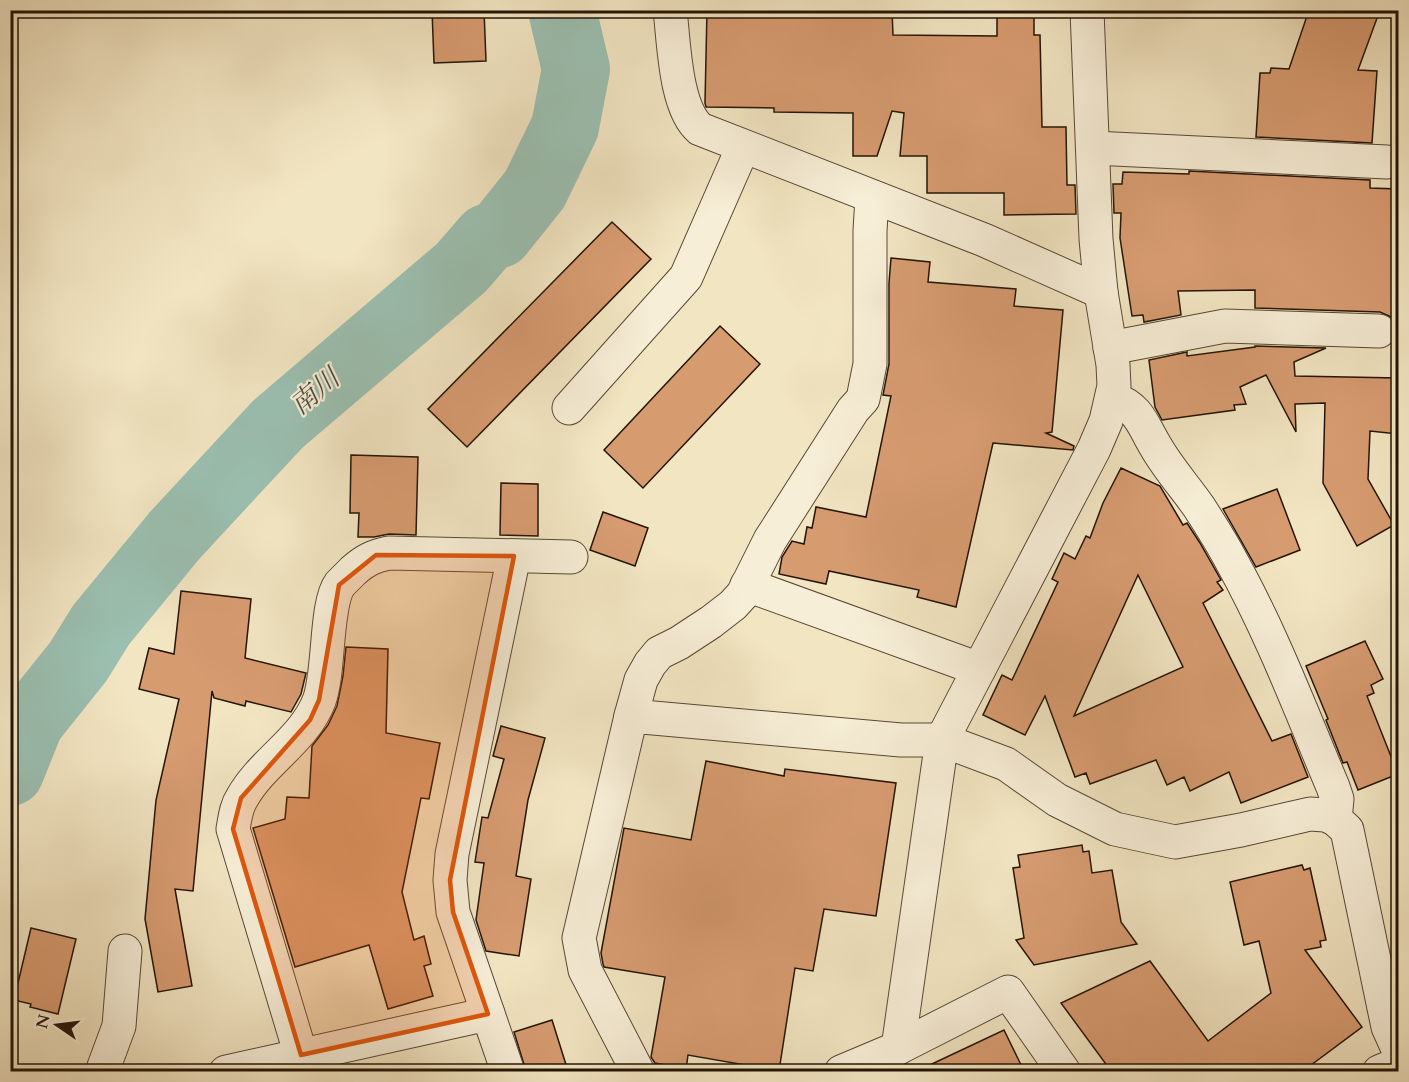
<svg xmlns="http://www.w3.org/2000/svg" width="1409" height="1082" viewBox="0 0 1409 1082" font-family="Cardo,'Noto Serif JP',serif">
  <style>
    .lines { fill: none; stroke-linecap: round; stroke-linejoin: round }
    .river { stroke: #9bbfb0; stroke-width: 68 }
    .building { fill: #d79b70; stroke: #241405; stroke-width: 1.5; fill-rule: evenodd }
    .minor-casing { stroke: #584834; stroke-width: 35 }
    .minor { stroke: #f7eed7; stroke-width: 33 }
    .marked { fill: #de560c; fill-opacity: 0.2; stroke: #de560c; stroke-width: 4.5; stroke-linejoin: round }
    .labels { text-anchor: middle; dominant-baseline: central; stroke-width: 4.5; stroke-linejoin: round; paint-order: stroke }
    .water-label { font-size: 27px; font-style: italic; fill: #4e5041; stroke: #f7eed7 }
  </style>
  <rect width="100%" height="100%" fill="#f2e5c2"/>
  <filter id="stains"><feTurbulence type="fractalNoise" baseFrequency=".00333" numOctaves="4"/><feColorMatrix values="0 0 0 0 .2 0 0 0 0 .09 0 0 0 0 .02 0 0 0 .5 -.17"/></filter>
  <radialGradient id="worn" r=".72"><stop offset=".6" stop-color="#630" stop-opacity="0"/><stop offset="1" stop-color="#630" stop-opacity=".3"/></radialGradient>
  <g class="lines">
    <path class="river" d="M 10,772 L 30,722 L 78,662 L 101,625 L 175,535 L 278,424 L 461,268 L 487,238 L 499,234 L 535,189 L 565,127 L 576,69 L 562,10"/>
  </g>
  <g class="building">
    <path d="M 432,10 L 484,10 L 486,61 L 434,63 Z"/>
    <path d="M 707,10 L 892,10 L 893,35 L 997,36 L 997,10 L 1034,10 L 1034,35 L 1040,35 L 1042,127 L 1066,127 L 1067,185 L 1075,185 L 1076,214 L 1004,215 L 1004,193 L 927,193 L 927,156 L 900,156 L 904,113 L 892,111 L 877,156 L 853,156 L 853,113 L 774,112 L 774,108 L 706,107 L 705,103 Z"/>
    <path d="M 1309,10 L 1380,10 L 1358,70 L 1377,71 L 1372,143 L 1256,137 L 1260,73 L 1270,73 L 1271,68 L 1289,69 Z"/>
    <path d="M 1189,171 L 1370,180 L 1370,188 L 1398,189 L 1398,317 L 1391,317 L 1380,312 L 1255,308 L 1255,290 L 1178,291 L 1181,315 L 1144,322 L 1143,315 L 1132,316 L 1120,238 L 1121,213 L 1114,213 L 1113,184 L 1122,184 L 1123,172 L 1189,174 Z"/>
    <path d="M 612,222 L 651,259 L 467,447 L 428,409 Z"/>
    <path d="M 891,258 L 930,262 L 928,282 L 1016,289 L 1014,306 L 1063,310 L 1052,432 L 1046,433 L 1074,446 L 1073,450 L 993,443 L 956,607 L 917,597 L 919,590 L 829,571 L 826,584 L 779,574 L 782,557 L 792,541 L 804,544 L 807,527 L 812,528 L 816,507 L 866,517 L 891,396 L 883,395 L 889,364 L 889,283 Z"/>
    <path d="M 720,326 L 760,364 L 643,488 L 604,450 Z"/>
    <path d="M 1255,346 L 1326,348 L 1294,362 L 1295,376 L 1398,378 L 1398,434 L 1370,431 L 1368,479 L 1394,525 L 1357,546 L 1323,483 L 1325,403 L 1295,404 L 1296,432 L 1266,375 L 1240,387 L 1246,404 L 1234,405 L 1235,410 L 1162,420 L 1155,407 L 1149,360 L 1187,352 L 1187,356 L 1255,347 Z"/>
    <path d="M 351,455 L 418,457 L 416,535 L 389,534 L 374,537 L 358,537 L 359,513 L 350,513 Z"/>
    <path d="M 1121,468 L 1160,486 L 1183,525 L 1187,523 L 1200,543 L 1221,580 L 1217,582 L 1223,590 L 1203,603 L 1272,741 L 1291,734 L 1308,777 L 1241,803 L 1229,772 L 1190,791 L 1184,777 L 1167,785 L 1156,760 L 1090,784 L 1086,773 L 1075,777 L 1045,696 L 1025,735 L 983,715 L 1002,675 L 1012,680 L 1058,582 L 1052,579 L 1064,553 L 1075,559 L 1086,536 L 1090,538 L 1103,503 ZM 1138,575 L 1183,667 L 1074,716 Z"/>
    <path d="M 501,483 L 538,484 L 538,536 L 500,535 Z"/>
    <path d="M 1277,489 L 1300,550 L 1256,567 L 1223,509 Z"/>
    <path d="M 603,512 L 648,528 L 635,566 L 590,550 Z"/>
    <path d="M 181,591 L 251,599 L 245,658 L 306,673 L 301,694 L 291,712 L 246,701 L 245,706 L 214,698 L 212,691 L 193,891 L 175,889 L 192,986 L 158,992 L 145,919 L 156,800 L 179,699 L 139,689 L 149,648 L 174,654 Z"/>
    <path d="M 1365,641 L 1383,679 L 1371,685 L 1374,693 L 1367,696 L 1398,774 L 1358,790 L 1347,762 L 1343,763 L 1326,720 L 1328,719 L 1306,666 Z"/>
    <path d="M 346,647 L 388,649 L 386,733 L 440,743 L 429,799 L 421,798 L 402,892 L 414,940 L 424,936 L 431,964 L 424,966 L 433,996 L 388,1009 L 369,945 L 295,967 L 253,828 L 285,819 L 287,797 L 309,798 L 312,746 L 328,725 L 337,706 L 343,676 Z"/>
    <path d="M 501,726 L 545,738 L 528,800 L 516,876 L 531,879 L 519,956 L 486,951 L 476,920 L 484,863 L 475,862 L 482,817 L 488,818 L 504,759 L 493,756 Z"/>
    <path d="M 706,761 L 784,776 L 785,769 L 896,783 L 876,916 L 824,909 L 813,971 L 795,968 L 779,1071 L 688,1055 L 686,1069 L 655,1063 L 651,1057 L 665,977 L 604,967 L 603,964 L 601,953 L 624,828 L 691,840 Z"/>
    <path d="M 1082,845 L 1083,852 L 1089,851 L 1092,873 L 1112,870 L 1121,922 L 1137,944 L 1034,965 L 1016,940 L 1024,938 L 1013,868 L 1020,867 L 1018,855 Z"/>
    <path d="M 1302,865 L 1304,870 L 1310,868 L 1326,940 L 1320,941 L 1321,947 L 1305,950 L 1362,1027 L 1303,1071 L 1111,1071 L 1061,1003 L 1150,961 L 1208,1041 L 1271,993 L 1259,941 L 1244,945 L 1230,882 Z"/>
    <path d="M 31,928 L 76,939 L 58,1014 L 30,1007 L 31,1004 L 14,1000 Z"/>
    <path d="M 552,1020 L 568,1071 L 526,1071 L 514,1032 Z"/>
    <path d="M 1004,1030 L 1024,1071 L 917,1071 Z"/>
  </g>
  <g class="lines">
    <g class="minor-casing">
      <g id="minor">
        <path d="M 670,10 C 674,43 675,108 700,129 L 984,240 L 1101,292"/>
        <path d="M 1093,148 L 1387,162"/>
        <path d="M 1110,348 L 1225,326 L 1379,331"/>
        <path d="M 1112,398 C 1140,408 1142,424 1156,447 C 1168,468 1185,487 1199,507 C 1210,524 1222,543 1232,562 C 1272,634 1301,711 1333,787 L 1337,799 L 1335,819"/>
        <path d="M 569,408 L 686,277 L 743,147"/>
        <path d="M 747,585 L 979,669"/>
        <path d="M 631,716 L 641,680 L 650,664 L 659,653 L 679,643 L 711,622 L 733,605 L 743,594 L 770,540 L 853,410 L 863,399 L 870,364 L 870,231 L 872,197"/>
        <path d="M 898,1048 L 1008,992 L 1064,1072"/>
        <path d="M 102,1072 L 119,1026 L 125,951"/>
        <path d="M 226,1072 L 488,1014"/>
        <path d="M 306,1072 L 233,829 C 235,818 236,807 242,798 C 262,762 304,740 319,701 C 330,672 325,604 340,584 C 344,580 349,575 353,571 C 365,560 374,556 389,553 L 571,557"/>
        <path d="M 508,1072 L 453,912 L 450,880 L 452,854 L 514,556"/>
        <path d="M 638,1072 L 585,970 L 579,938 L 631,716 L 901,740 L 942,740 L 1006,764 L 1057,800 L 1115,829 L 1175,842 L 1241,830 L 1310,814 L 1325,815 L 1335,819 L 1347,830 L 1388,1027 L 1398,1049"/>
        <path d="M 841,1072 L 898,1048 L 942,740 L 1094,449 L 1106,421 L 1114,386 L 1113,365 L 1101,292 L 1096,239 L 1087,10"/>
        <path d="M 1379,1072 L 1398,1064"/>
      </g>
    </g>
    <use href="#minor" class="minor"/>
  </g>
  <path class="marked" d="M 376,555 L 514,556 L 450,880 L 453,912 L 488,1014 L 301,1055 L 233,829 L 241,798 L 310,720 L 319,700 L 339,585 Z"/>
  <g class="labels">
    <g class="water-label">
      <text transform="translate(315 392) rotate(-40)">南川</text>
    </g>
  </g>
  <rect width="1409" height="1082" fill="none" stroke="#f2e5c2" stroke-width="36"/>
  <rect x="12" y="12" width="1385" height="1058" fill="none" stroke="#241405" stroke-width="3"/>
  <rect x="18" y="18" width="1373" height="1046" fill="none" stroke="#241405" stroke-width="1.5"/>
  <g transform="translate(57 1025) rotate(284)" stroke="#f7eed7" stroke-width="4.5" paint-order="stroke">
  <path d="M0-4.5L10 22L0 15L-10 22Z" fill="#241405"/>
  <text y="-9" font-size="16" font-weight="bold" text-anchor="middle" fill="#241405">N</text>
  </g>
  <rect width="100%" height="100%" filter="url(#stains)"/>
  <rect width="100%" height="100%" fill="url(#worn)"/>
</svg>
